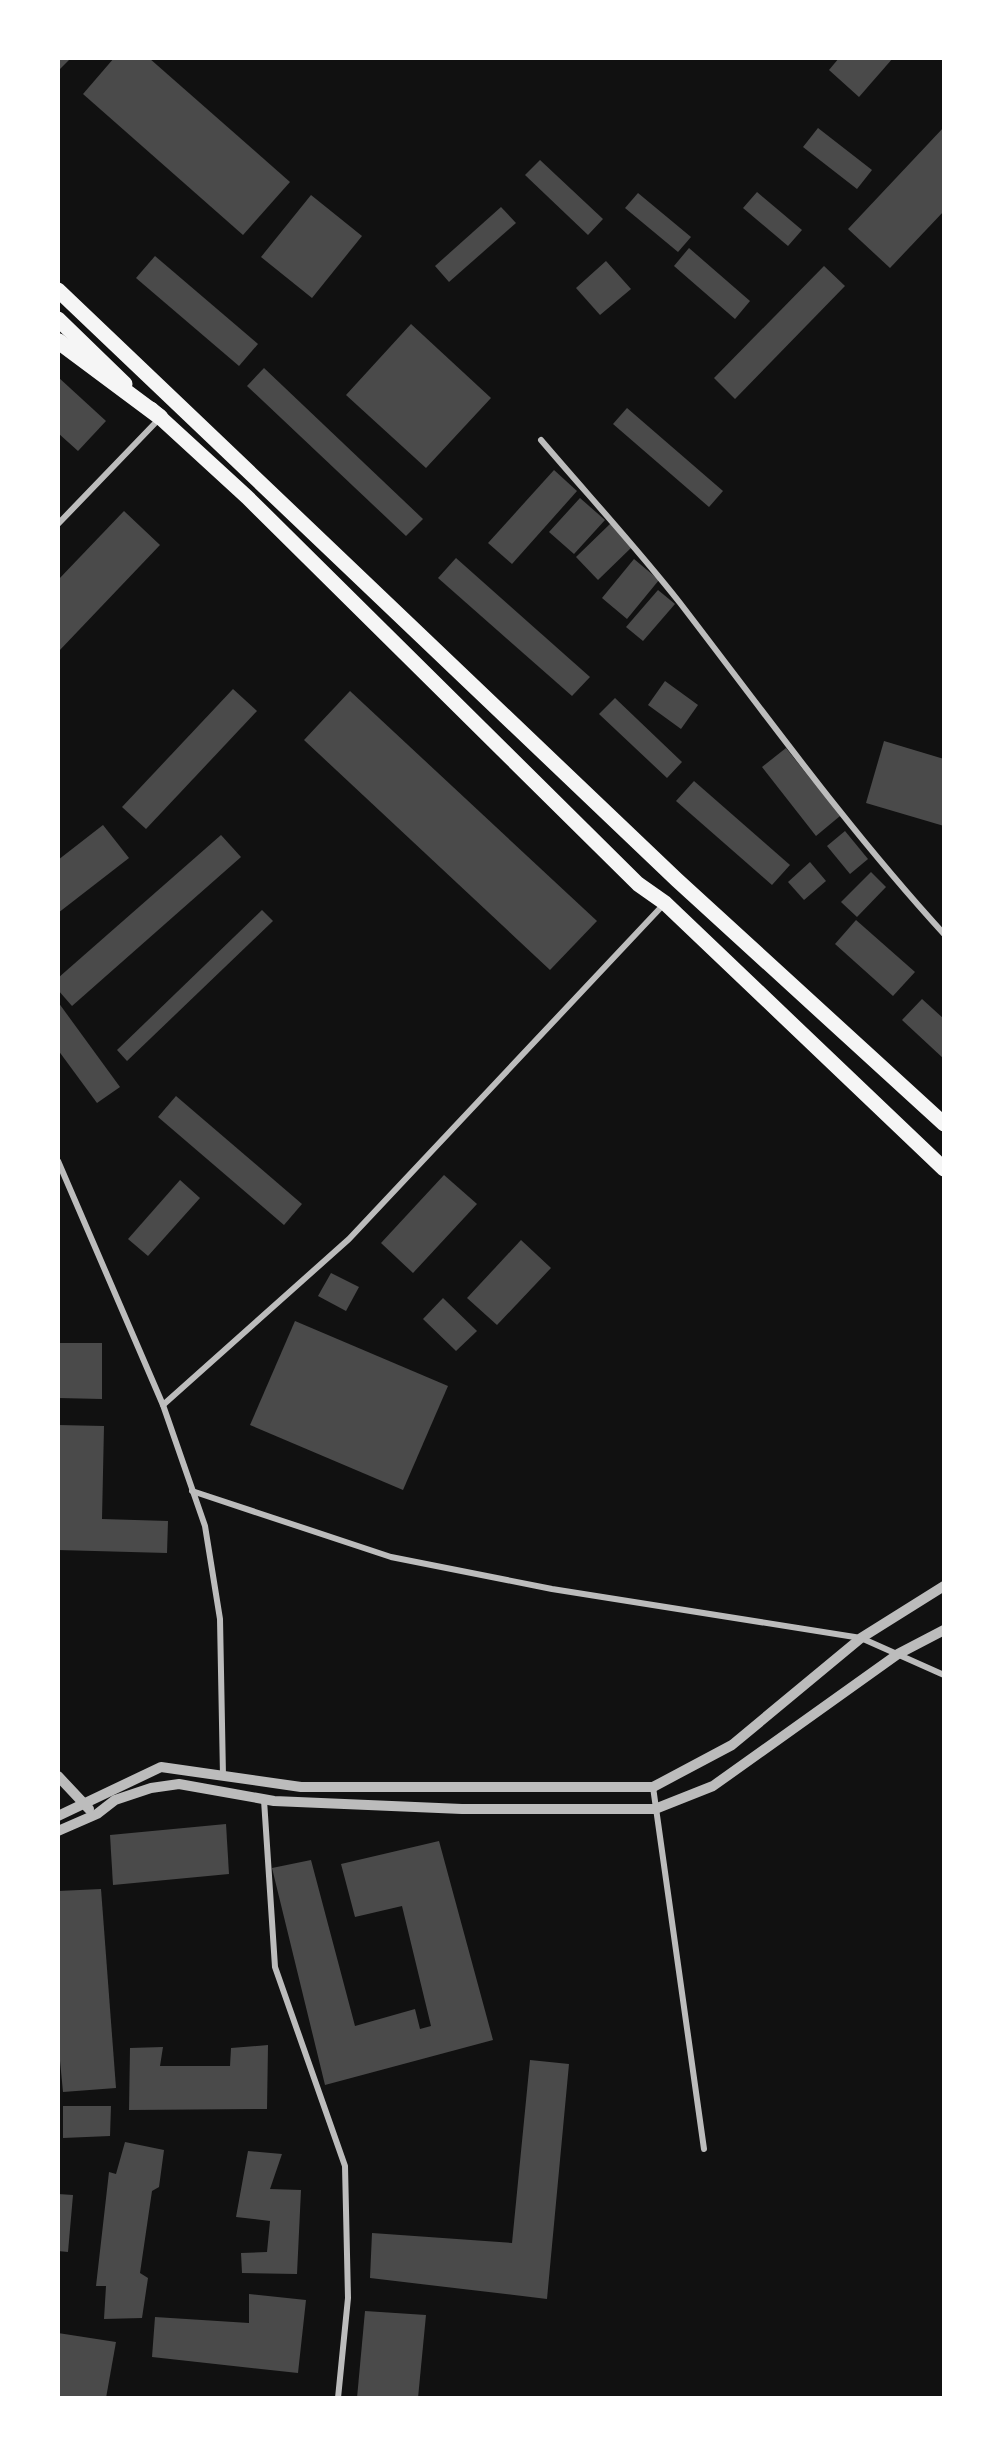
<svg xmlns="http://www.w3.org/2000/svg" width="1002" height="2456" viewBox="0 0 1002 2456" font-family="'PT Sans Narrow',sans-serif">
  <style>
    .building { fill: #4a4a4a }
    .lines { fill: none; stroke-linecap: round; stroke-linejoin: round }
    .minor { stroke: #bcbcbc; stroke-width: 6 }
    .tertiary { stroke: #bcbcbc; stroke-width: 10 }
    .primary { stroke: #f5f5f5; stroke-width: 15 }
    .trunk { stroke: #f5f5f5; stroke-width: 16 }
  </style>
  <rect width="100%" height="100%" fill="#111"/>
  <g class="building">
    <path d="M 58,58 L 71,58 L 58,71 Z"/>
    <path d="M 114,58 L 149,58 L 290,182 L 243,235 L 83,94 Z"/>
    <path d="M 839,58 L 893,58 L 859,97 L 829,70 Z"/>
    <path d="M 944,127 L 944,211 L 890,268 L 848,229 Z"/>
    <path d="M 818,128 L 872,170 L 857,189 L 803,147 Z"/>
    <path d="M 540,160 L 603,219 L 588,235 L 525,175 Z"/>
    <path d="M 757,192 L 802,230 L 788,246 L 743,208 Z"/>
    <path d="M 638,193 L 691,237 L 678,252 L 625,208 Z"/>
    <path d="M 311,195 L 362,236 L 312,298 L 261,257 Z"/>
    <path d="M 501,207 L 516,223 L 449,282 L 435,266 Z"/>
    <path d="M 689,248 L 750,301 L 735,319 L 674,266 Z"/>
    <path d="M 155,256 L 258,344 L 239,366 L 136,278 Z"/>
    <path d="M 606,261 L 631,289 L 600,315 L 576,288 Z"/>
    <path d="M 824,266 L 845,286 L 735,399 L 714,378 Z"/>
    <path d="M 411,324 L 491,398 L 426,468 L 346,395 Z"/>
    <path d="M 264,368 L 423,519 L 406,536 L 247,386 Z"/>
    <path d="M 58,377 L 106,421 L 78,451 L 58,433 Z"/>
    <path d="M 627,408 L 723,491 L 709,507 L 613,424 Z"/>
    <path d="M 554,470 L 577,491 L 512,564 L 488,543 Z"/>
    <path d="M 580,498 L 605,520 L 574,554 L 549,532 Z"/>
    <path d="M 124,511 L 160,545 L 58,652 L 58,580 Z"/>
    <path d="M 611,523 L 634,545 L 598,580 L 576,557 Z"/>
    <path d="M 456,558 L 590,677 L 572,696 L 438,578 Z"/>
    <path d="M 634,559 L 659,580 L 627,619 L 602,598 Z"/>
    <path d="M 658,590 L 675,604 L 643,641 L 626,627 Z"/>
    <path d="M 665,681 L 698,705 L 681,729 L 648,705 Z"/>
    <path d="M 233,689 L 257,711 L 146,829 L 122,807 Z"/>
    <path d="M 350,691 L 597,921 L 550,970 L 304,740 Z"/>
    <path d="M 615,698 L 682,762 L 667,778 L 599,714 Z"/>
    <path d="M 884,741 L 944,759 L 944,826 L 866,803 Z"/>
    <path d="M 786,748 L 840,816 L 816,836 L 762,767 Z"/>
    <path d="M 694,781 L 790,865 L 772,885 L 676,801 Z"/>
    <path d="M 103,825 L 129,858 L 58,913 L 58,860 Z"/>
    <path d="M 845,831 L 868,859 L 850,874 L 827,846 Z"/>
    <path d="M 221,835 L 241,857 L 72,1006 L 58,990 L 58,978 Z"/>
    <path d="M 810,862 L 826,881 L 804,900 L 788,882 Z"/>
    <path d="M 871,872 L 886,887 L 857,917 L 841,902 Z"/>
    <path d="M 262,910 L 273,921 L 127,1061 L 117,1050 Z"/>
    <path d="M 856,920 L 915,972 L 893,996 L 835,944 Z"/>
    <path d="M 922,999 L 944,1019 L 944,1059 L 902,1020 Z"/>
    <path d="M 58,1002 L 120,1087 L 97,1103 L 58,1050 Z"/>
    <path d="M 176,1096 L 302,1204 L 284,1225 L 158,1117 Z"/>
    <path d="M 444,1175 L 477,1204 L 413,1273 L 381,1243 Z"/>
    <path d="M 180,1180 L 200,1198 L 148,1256 L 128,1239 Z"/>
    <path d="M 521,1240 L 551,1268 L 497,1325 L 467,1298 Z"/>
    <path d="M 331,1273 L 359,1287 L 346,1311 L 318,1296 Z"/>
    <path d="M 443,1298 L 477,1331 L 456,1351 L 423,1319 Z"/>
    <path d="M 295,1321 L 448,1386 L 403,1490 L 250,1425 Z"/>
    <path d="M 58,1343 L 102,1343 L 102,1399 L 58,1398 Z"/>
    <path d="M 58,1425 L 104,1426 L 102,1519 L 168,1521 L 167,1553 L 58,1550 Z"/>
    <path d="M 226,1824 L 229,1874 L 113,1885 L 110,1835 Z"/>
    <path d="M 439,1841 L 493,2040 L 325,2085 L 272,1868 L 311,1860 L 355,2026 L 415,2009 L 420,2029 L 431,2026 L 402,1906 L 355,1917 L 341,1864 Z"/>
    <path d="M 101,1889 L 116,2088 L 63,2092 L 58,2040 L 58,1891 Z"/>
    <path d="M 268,2045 L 267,2109 L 129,2110 L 130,2048 L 163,2047 L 160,2066 L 230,2066 L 231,2048 Z"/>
    <path d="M 530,2060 L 569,2064 L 547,2299 L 370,2278 L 372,2233 L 512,2243 Z"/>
    <path d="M 63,2106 L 111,2106 L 110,2136 L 63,2138 Z"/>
    <path d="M 125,2142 L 164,2150 L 159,2187 L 152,2191 L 140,2273 L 148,2278 L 142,2318 L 104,2319 L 106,2286 L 96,2286 L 109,2172 L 116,2174 Z"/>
    <path d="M 248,2151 L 282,2154 L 270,2189 L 301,2190 L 297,2274 L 242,2273 L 241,2253 L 267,2252 L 270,2221 L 236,2217 Z"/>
    <path d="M 58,2194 L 73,2195 L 68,2252 L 58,2251 Z"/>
    <path d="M 249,2294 L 306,2300 L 298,2373 L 152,2357 L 155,2317 L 249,2323 Z"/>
    <path d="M 365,2311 L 426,2315 L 418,2398 L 357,2398 Z"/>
    <path d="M 58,2333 L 116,2342 L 106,2398 L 58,2398 Z"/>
  </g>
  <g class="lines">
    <g class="minor">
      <path d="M 541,440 C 587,494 636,547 680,603 C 766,715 848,829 944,934"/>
      <path d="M 58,524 L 160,418"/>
      <path d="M 58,1161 L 163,1405 L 205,1526 L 220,1619 L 223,1776"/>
      <path d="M 163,1405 L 349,1239 L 665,903"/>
      <path d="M 192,1491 L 391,1557 L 552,1589 L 861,1638 L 944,1675"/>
      <path d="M 653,1787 L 704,2149"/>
      <path d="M 264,1800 L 275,1967 L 345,2166 L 348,2298 L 338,2398"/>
    </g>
    <g class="tertiary">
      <path d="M 58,1776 L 89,1809"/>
      <path d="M 58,1816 L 161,1767 L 301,1787 L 653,1787 L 732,1745 L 861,1638 L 944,1586"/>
      <path d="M 58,1831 L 97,1814 L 115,1800 L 151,1788 L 179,1784 L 274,1801 L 462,1809 L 655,1809 L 713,1786 L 898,1654 L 944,1630"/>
    </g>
    <g class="primary">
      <path d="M 58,290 L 677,880 L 944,1124"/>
      <path d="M 58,319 L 125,384"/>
      <path d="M 151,409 L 247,497 L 638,884 L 665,903 L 944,1169"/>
    </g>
    <path class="trunk" d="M 58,341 L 160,417"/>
  </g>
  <rect width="1002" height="2456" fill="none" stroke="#ffffff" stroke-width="120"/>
</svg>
